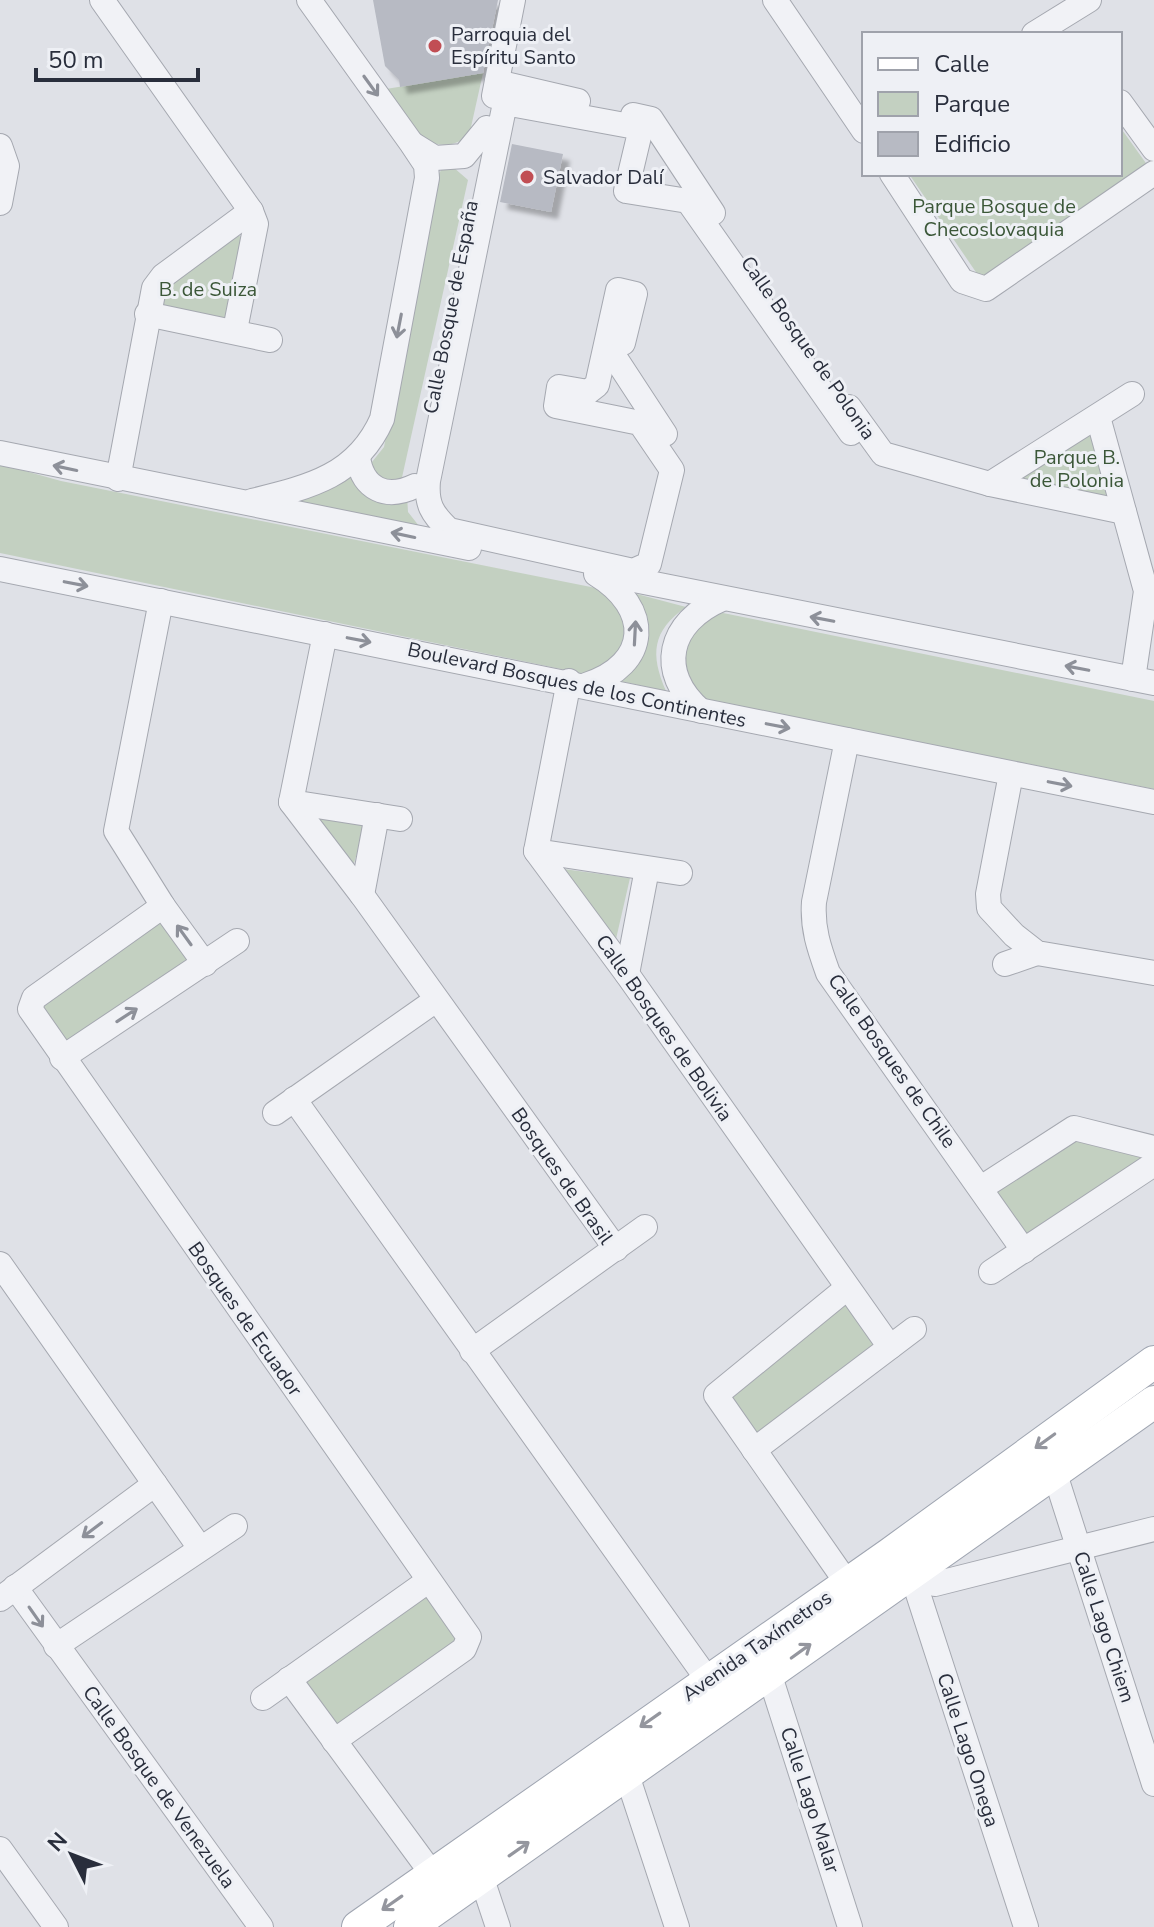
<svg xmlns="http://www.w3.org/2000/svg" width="1154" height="1927" viewBox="0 0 1154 1927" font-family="'Nunito Sans',sans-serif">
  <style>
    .green { fill: #c3d0c1 }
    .building { fill: #b7bac3; filter: url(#shadow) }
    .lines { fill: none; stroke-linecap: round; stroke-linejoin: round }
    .minor-casing { stroke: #a5a8b0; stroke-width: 26 }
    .major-casing { stroke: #9fa5b1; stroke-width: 34 }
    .minor { stroke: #f1f2f6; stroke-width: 24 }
    .major { stroke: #fff; stroke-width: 32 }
    .oneway { stroke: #8d9099 }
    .oneway2 { stroke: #94969e }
    .poi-dot { fill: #c14e54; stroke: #eef0f5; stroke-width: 3 }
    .labels { text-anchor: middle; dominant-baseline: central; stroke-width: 6; stroke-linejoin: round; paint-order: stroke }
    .poi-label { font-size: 20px; fill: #292e3c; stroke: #eef0f5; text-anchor: start }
    .park-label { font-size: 20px; fill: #3b5738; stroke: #eef0f5 }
    .street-label { font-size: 20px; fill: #292e3c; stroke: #eef0f5 }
  </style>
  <defs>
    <filter id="shadow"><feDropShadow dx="7" dy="7" stdDeviation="2" flood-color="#0004"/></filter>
  </defs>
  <rect width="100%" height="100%" fill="#dfe1e7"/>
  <g class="green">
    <path d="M 483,73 L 469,136 C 427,164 408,119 386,89 Z"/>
    <path d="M 1120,127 L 1148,166 L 982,281 L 909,174 L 1120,174 Z"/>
    <path d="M 453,167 L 468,180 L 401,482 L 393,487 L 368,467 L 384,447 L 436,180 L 441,170 Z"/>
    <path d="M 238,236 L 249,237 L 233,320 L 164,310 L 159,303 L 164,283 Z"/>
    <path d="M 1092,433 L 1109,497 L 1015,481 Z"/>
    <path d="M 0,464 L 61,481 L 601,589 L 611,594 L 632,633 L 605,672 L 580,673 L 0,553 Z"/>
    <path d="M 349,472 L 407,495 L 408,512 L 419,526 L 265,501 Z"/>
    <path d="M 633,593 L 686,607 C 652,631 650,654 666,691 L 610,679 L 621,674 Z"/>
    <path d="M 723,613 L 1154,701 L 1154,789 L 704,699 L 681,669 C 685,638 689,621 723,613 Z"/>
    <path d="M 322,812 L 359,817 L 365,827 L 354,863 L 348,863 L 318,819 Z"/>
    <path d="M 556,868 L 630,878 L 616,939 Z"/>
    <path d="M 163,918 L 190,958 L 72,1043 L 57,1042 L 40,1003 Z"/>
    <path d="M 1075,1135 L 1145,1152 L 1140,1165 L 1031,1238 L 1022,1234 L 994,1190 Z"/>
    <path d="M 844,1303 L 876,1346 L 756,1433 L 728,1392 Z"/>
    <path d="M 419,1593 L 430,1595 L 461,1636 L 340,1724 L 325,1724 L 296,1685 Z"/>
  </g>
  <g class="building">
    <path d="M 373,0 L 498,0 L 483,73 L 400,87 L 399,80 L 385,66 Z"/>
    <path d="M 512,144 L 563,154 L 551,212 L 500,202 Z"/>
  </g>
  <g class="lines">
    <g class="minor-casing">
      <g id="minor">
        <path d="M 102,0 L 251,211 L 256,224 L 235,330"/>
        <path d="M 775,0 L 864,131"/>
        <path d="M 1034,34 L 1089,0"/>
        <path d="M 497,82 L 578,101"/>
        <path d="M 494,96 L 513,0"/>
        <path d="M 1120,102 L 1154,149"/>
        <path d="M 633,115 L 651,119 L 713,213"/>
        <path d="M 414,145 L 435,158 L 464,156 L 487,128"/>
        <path d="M 0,146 L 7,166 L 0,203"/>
        <path d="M 892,174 L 962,281 L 986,289 L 1154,173"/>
        <path d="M 147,314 L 270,340"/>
        <path d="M 623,343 L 635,294 L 618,290 L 597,385 L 588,392 L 559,387 L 556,406 L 640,423 L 672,470 L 649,564 L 633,571 L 449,530 C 432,514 426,504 428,481 L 505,103 L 641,128 L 626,191 L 688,201 L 851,433"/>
        <path d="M 614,356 L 665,434"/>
        <path d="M 849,407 L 883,454 L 990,484 L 1124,512"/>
        <path d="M 1098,417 L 1146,591 L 1133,679"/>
        <path d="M 0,453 L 469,548"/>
        <path d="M 358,458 C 363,489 386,500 415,486"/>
        <path d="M 118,479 L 154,288 L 163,276 L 251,211"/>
        <path d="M 990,484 L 1132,394"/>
        <path d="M 252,501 C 309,487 357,476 382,419 L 427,178 L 426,165 L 412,144 L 309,0"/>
        <path d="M 0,569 L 1154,802"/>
        <path d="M 619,577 L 1154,683"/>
        <path d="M 161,601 L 116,831 L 163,906 L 205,964"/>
        <path d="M 325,634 L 291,802 L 362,895 L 616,1249"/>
        <path d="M 569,681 L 536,851 L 627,974 L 890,1347"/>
        <path d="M 586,685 C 651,664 652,608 596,574"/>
        <path d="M 701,711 C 656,672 668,622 722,599"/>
        <path d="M 847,740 L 814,902 C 812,928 819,948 828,973 L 1024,1251"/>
        <path d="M 1011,774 L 988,894 L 989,908 L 1014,935 L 1037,953 L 1154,973"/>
        <path d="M 291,802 L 400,819"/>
        <path d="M 536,851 L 680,873"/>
        <path d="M 362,895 L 377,815"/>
        <path d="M 163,906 L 34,998 L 30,1009 L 469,1637 L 464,1649 L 334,1741"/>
        <path d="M 1005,964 L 1037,953"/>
        <path d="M 627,974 L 647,869"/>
        <path d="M 62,1058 L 237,941"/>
        <path d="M 294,1099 L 708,1680"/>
        <path d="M 275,1113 L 436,1000"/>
        <path d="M 981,1188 L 1074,1128 L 1154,1148"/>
        <path d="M 0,1264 L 200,1548"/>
        <path d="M 991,1272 L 1154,1164"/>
        <path d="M 847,1288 L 716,1395 L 847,1583"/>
        <path d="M 472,1351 L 645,1227"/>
        <path d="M 754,1450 L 914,1329"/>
        <path d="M 1054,1471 L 1154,1784"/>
        <path d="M 911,1572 L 1026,1927"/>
        <path d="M 911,1572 L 935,1584 L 1154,1529"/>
        <path d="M 15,1587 L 261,1927"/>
        <path d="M 0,1599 L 155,1484"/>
        <path d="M 56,1646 L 235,1526"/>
        <path d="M 769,1673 L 850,1927"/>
        <path d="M 289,1679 L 433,1875"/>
        <path d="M 263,1698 L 428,1581"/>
        <path d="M 626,1772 L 677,1927"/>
        <path d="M 0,1849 L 56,1927"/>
        <path d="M 481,1876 L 498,1927"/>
      </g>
    </g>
    <g class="major-casing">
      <g id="major">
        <path d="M 358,1927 L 890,1554 L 1154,1362"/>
        <path d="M 410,1927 L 1154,1402"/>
      </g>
    </g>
    <use href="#minor" class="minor"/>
    <use href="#major" class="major"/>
  </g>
  <defs><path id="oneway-shaft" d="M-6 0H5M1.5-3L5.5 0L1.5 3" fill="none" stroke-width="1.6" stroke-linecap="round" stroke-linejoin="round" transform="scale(2)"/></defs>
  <g class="oneway">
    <use href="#oneway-shaft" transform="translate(371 86) rotate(54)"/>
    <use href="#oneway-shaft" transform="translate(399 326) rotate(101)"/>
    <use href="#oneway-shaft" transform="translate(65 468) rotate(-168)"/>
    <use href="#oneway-shaft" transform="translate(403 535) rotate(-168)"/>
    <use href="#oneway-shaft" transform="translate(76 584) rotate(11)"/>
    <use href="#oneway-shaft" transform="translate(822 619) rotate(-169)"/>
    <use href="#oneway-shaft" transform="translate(635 633) rotate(-87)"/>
    <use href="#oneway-shaft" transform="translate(359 640) rotate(11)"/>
    <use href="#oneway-shaft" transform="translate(1077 668) rotate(-169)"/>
    <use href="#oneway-shaft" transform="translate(778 726) rotate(11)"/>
    <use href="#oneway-shaft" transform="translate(1060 784) rotate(11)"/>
    <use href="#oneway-shaft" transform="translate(184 935) rotate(-126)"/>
    <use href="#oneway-shaft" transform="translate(127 1015) rotate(-33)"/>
    <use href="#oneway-shaft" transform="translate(92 1530) rotate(143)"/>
    <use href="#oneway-shaft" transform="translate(36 1617) rotate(55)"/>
  </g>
  <g class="oneway2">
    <use href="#oneway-shaft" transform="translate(1045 1441) rotate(144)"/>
    <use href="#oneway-shaft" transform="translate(801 1651) rotate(-36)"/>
    <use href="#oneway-shaft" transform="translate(650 1720) rotate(145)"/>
    <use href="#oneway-shaft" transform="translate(519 1849) rotate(-35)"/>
    <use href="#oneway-shaft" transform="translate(392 1903) rotate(145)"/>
  </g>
  <g class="poi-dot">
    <circle cx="435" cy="46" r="8"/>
    <circle cx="527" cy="177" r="8"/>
  </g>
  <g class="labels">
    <g class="poi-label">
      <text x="451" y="34">Parroquia del<tspan x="451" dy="23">Espíritu Santo</tspan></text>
      <text x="543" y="177">Salvador Dalí</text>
    </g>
    <g class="park-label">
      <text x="994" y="206">Parque Bosque de<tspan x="994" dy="23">Checoslovaquia</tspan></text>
      <text x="208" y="289">B. de Suiza</text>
      <text x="1077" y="457">Parque B.<tspan x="1077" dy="23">de Polonia</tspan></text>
    </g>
    <g class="street-label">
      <text transform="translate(451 307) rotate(-79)">Calle Bosque de España</text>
      <text transform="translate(808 348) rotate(55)">Calle Bosque de Polonia</text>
      <text transform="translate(577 685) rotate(12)">Boulevard Bosques de los Continentes</text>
      <text transform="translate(664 1028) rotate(55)">Calle Bosques de Bolivia</text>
      <text transform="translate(892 1061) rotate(55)">Calle Bosques de Chile</text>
      <text transform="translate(562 1176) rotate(55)">Bosques de Brasil</text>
      <text transform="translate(245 1319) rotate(55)">Bosques de Ecuador</text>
      <text transform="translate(1104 1627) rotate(72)">Calle Lago Chiem</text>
      <text transform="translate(757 1646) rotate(-35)">Avenida Taxímetros</text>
      <text transform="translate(968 1750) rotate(72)">Calle Lago Onega</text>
      <text transform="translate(159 1787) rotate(54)">Calle Bosque de Venezuela</text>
      <text transform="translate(810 1800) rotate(72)">Calle Lago Malar</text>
    </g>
  </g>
  <rect x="862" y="32" width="260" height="144" fill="#eef0f5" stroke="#9fa2ab" stroke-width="2"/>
  <rect x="878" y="58" width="40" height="12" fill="#ffffff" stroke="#9fa2ab" stroke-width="2"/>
  <text x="934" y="72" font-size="24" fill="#292e3c">Calle</text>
  <rect x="878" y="92" width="40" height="24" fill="#c3d0c1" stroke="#9fa2ab" stroke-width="2"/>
  <text x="934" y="112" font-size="24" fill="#292e3c">Parque</text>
  <rect x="878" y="132" width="40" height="24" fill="#b7bac3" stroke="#9fa2ab" stroke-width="2"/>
  <text x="934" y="152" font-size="24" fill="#292e3c">Edificio</text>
  <g transform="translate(72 1855) rotate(312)" stroke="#eef0f5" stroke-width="6" paint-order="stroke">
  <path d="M0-6L14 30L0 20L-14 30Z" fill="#292e3c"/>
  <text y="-12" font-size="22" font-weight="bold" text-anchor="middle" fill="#292e3c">N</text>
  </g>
  <path d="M36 68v12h162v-12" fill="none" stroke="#292e3c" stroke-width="4"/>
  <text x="48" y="68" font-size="24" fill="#292e3c" stroke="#eef0f5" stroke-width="6" paint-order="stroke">50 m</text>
</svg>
